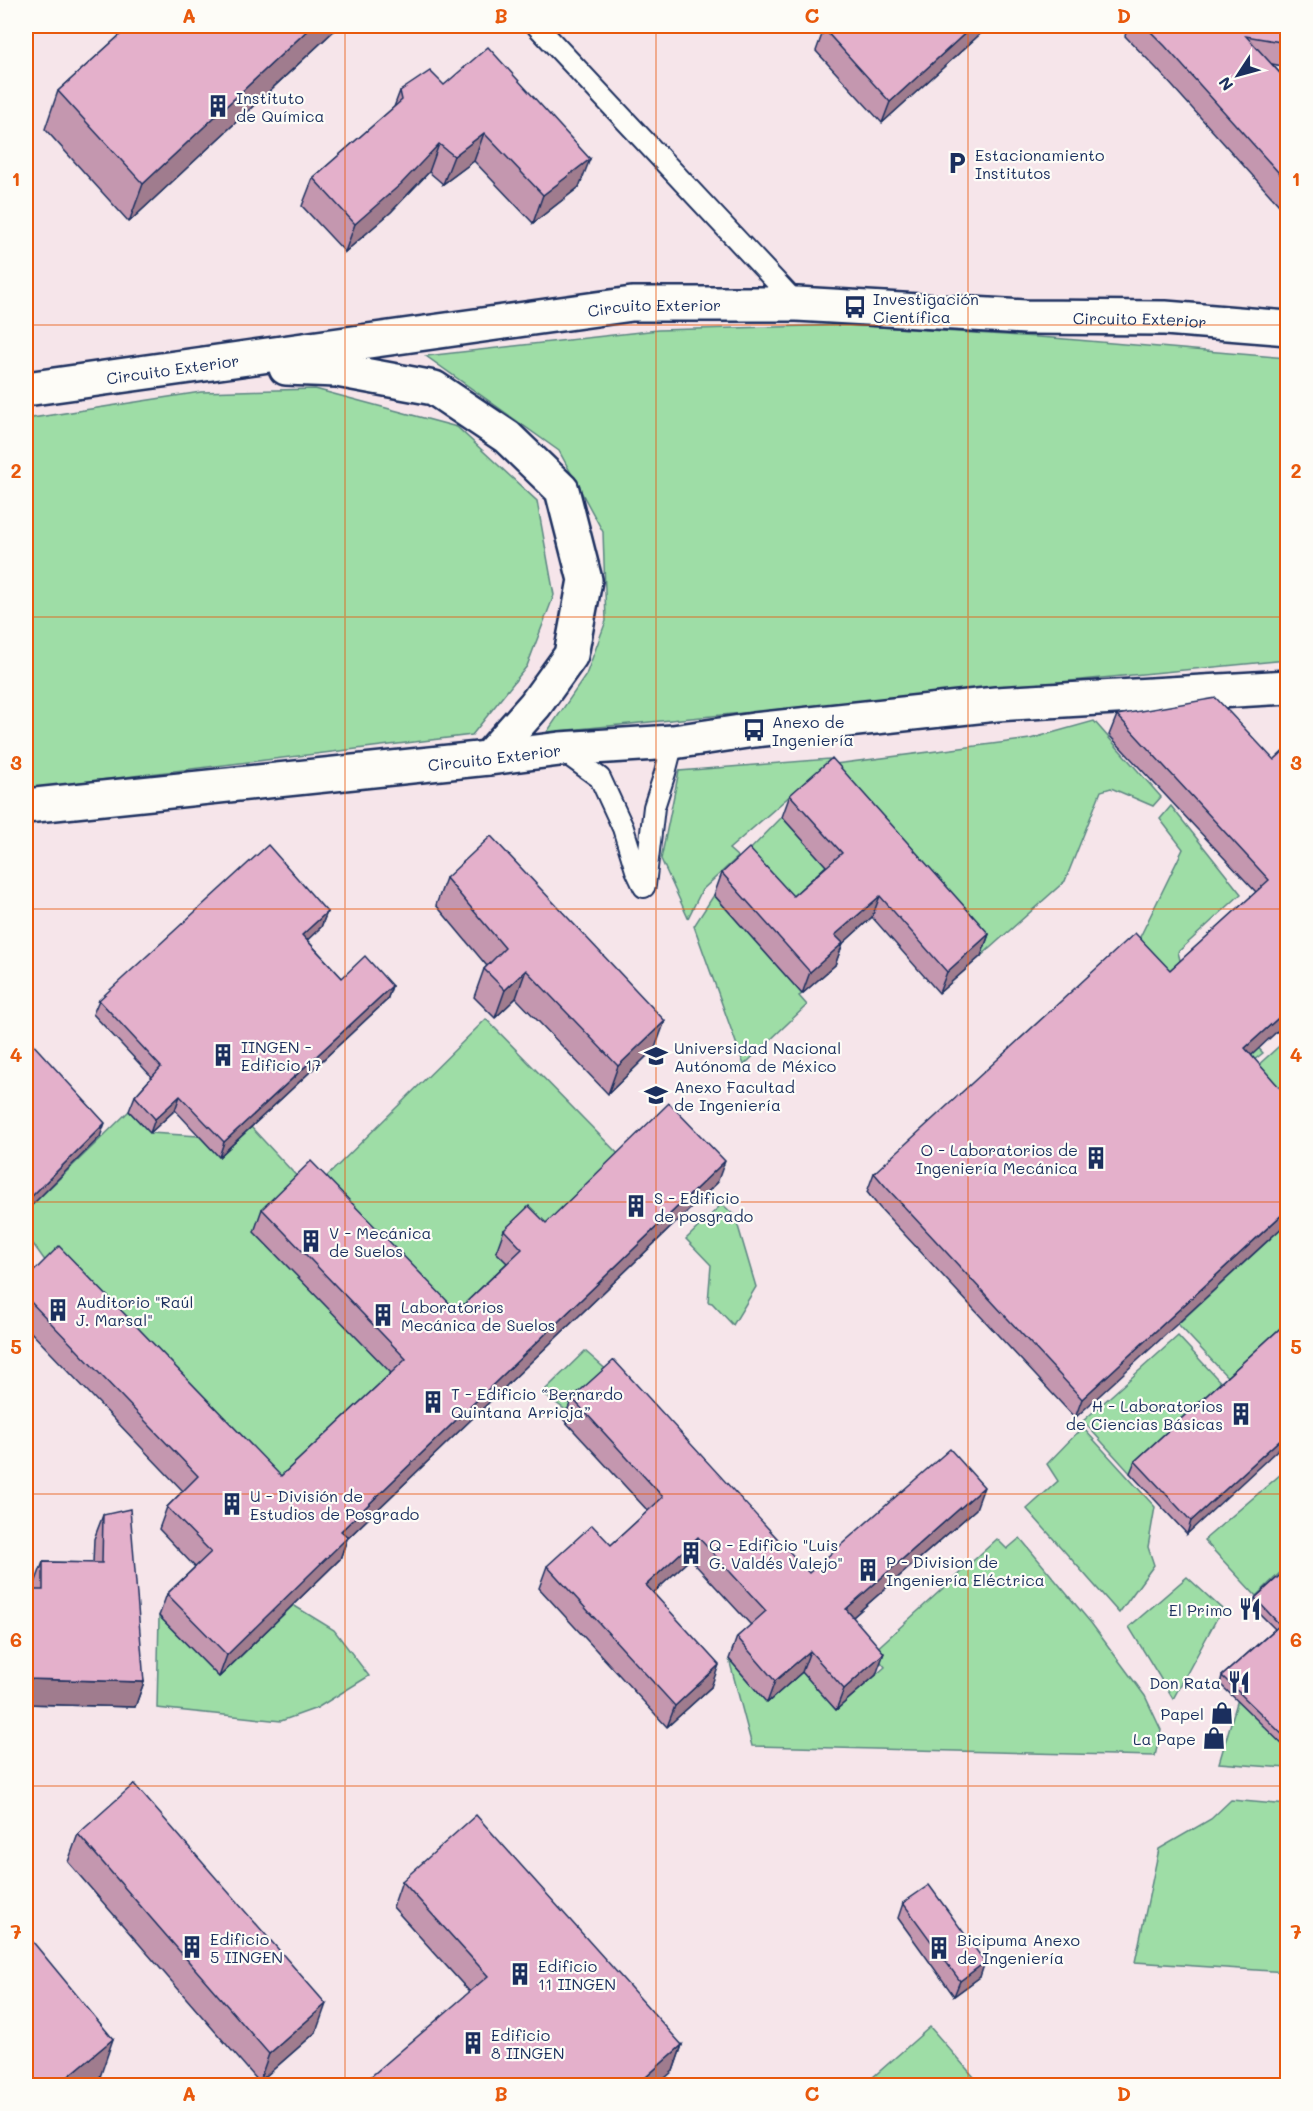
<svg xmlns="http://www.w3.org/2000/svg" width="1313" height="2111" viewBox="0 0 1313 2111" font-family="Mali,sans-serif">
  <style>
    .built { fill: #f6e5ea }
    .green { fill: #9edda6; stroke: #5c8682; stroke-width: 1.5 }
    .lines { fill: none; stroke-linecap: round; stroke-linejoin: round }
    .lane-casing { stroke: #1b2f5e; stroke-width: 24 }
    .secondary-casing { stroke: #1b2f5e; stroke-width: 38 }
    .lane { stroke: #fdfcf7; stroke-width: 20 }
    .secondary { stroke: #fdfcf7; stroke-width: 33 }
    .wall { fill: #c497af; stroke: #1b2f5e; stroke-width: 1.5 }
    .shaded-wall { fill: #a07b8e; stroke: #1b2f5e; stroke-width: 1.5 }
    .building { fill: #e4b0cb; stroke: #1b2f5e; stroke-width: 1.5 }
    .grid { fill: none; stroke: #e8590c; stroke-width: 1.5; stroke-opacity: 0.55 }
    .labels { text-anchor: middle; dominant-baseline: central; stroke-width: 4.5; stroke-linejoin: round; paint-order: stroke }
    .poi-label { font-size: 16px; fill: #1b2f5e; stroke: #fdfcf7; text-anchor: start }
    .street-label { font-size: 16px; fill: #1b2f5e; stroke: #fdfcf7 }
    .neatline { fill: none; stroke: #e8590c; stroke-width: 2 }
    .grid-label { font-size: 20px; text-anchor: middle; font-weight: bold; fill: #e8590c }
  </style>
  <rect width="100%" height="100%" fill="#fdfcf7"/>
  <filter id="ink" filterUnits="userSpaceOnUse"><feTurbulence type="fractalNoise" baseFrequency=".0167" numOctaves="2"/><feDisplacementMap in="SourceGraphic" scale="12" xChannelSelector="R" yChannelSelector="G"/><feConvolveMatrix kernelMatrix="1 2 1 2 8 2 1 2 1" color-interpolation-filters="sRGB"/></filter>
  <g filter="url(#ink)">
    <path class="built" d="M 26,26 L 1287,26 L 1287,2085 L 26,2086 Z"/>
    <g class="green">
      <path d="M 847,325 L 1053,338 L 1287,358 L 1287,660 L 547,732 L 586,675 L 606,621 L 603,532 L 559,451 L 426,356 L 658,330 Z"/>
      <path d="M 315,389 L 457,427 L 537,501 L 554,595 L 527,666 L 472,735 L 26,789 L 26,419 L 201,392 Z"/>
      <path d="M 1094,721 L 1161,797 L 1153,806 L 1111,788 L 1101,791 L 1065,881 L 981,956 L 816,773 L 729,849 L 738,857 L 702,890 L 688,918 L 661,859 L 679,771 L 829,759 L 827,765 L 1030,739 Z"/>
      <path d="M 1171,806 L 1241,894 L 1178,952 L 1181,964 L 1263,1053 L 1245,1067 L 1151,968 L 1140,937 L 1183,849 L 1160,819 Z"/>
      <path d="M 782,817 L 834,874 L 789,915 L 741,859 Z"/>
      <path d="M 714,895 L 802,994 L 799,996 L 807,1005 L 744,1065 L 694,926 Z"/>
      <path d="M 486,1019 L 625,1161 L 449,1333 L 312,1191 Z"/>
      <path d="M 1287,1039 L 1287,1122 L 1246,1076 Z"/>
      <path d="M 129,1111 L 150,1133 L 199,1136 L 219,1157 L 251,1127 L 303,1183 L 398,1381 L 297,1522 L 51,1269 L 26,1234 L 26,1211 Z"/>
      <path d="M 722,1204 L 735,1216 L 756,1287 L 733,1325 L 712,1303 L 708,1302 L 711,1265 L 686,1239 Z"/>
      <path d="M 1287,1223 L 1287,1330 L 1232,1382 L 1178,1324 Z"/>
      <path d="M 1178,1336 L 1225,1387 L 1130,1473 L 1083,1421 Z"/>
      <path d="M 585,1351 L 610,1373 L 566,1410 L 542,1393 Z"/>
      <path d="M 1084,1429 L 1155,1507 L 1148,1547 L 1154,1565 L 1119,1613 L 1027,1509 L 1058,1481 L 1047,1464 L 1076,1434 Z"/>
      <path d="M 1287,1469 L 1287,1566 L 1256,1596 L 1204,1540 Z"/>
      <path d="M 1020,1538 L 1091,1623 L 1145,1696 L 1161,1730 L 1155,1756 L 752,1746 L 729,1659 L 767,1703 L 802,1672 L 836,1710 L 885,1667 L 873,1652 L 997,1539 L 1007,1549 Z"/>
      <path d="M 1187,1577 L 1222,1609 L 1173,1699 L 1129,1627 Z"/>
      <path d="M 293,1605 L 334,1630 L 369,1676 L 317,1708 L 281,1721 L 157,1708 L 159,1616 L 219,1677 Z"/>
      <path d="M 1288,1657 L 1287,1768 L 1219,1763 L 1238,1699 Z"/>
      <path d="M 1231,1800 L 1287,1805 L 1287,1972 L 1135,1962 L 1159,1849 L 1211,1819 Z"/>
      <path d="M 930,2027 L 981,2085 L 864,2085 Z"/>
    </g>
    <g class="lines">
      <g class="lane-casing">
        <g id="lane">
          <path d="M 537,26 L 797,304"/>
          <path d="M 560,749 L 600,778 L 623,828 L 636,870 L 644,887"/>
          <path d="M 645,885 L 654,807 L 665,773 L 673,742"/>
        </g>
      </g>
      <g class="secondary-casing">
        <g id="secondary">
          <path d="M 286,368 L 337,370 L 434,388 L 507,437 L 562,490 L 585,580 L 571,655 L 535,705 L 488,758"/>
          <path id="s1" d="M 26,389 L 632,304 L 797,304 L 1025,317 L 1165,318 L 1288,328"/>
          <path id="s2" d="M 26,806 L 488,758 L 560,749 L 673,742 L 754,730 L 996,704 L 1288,687"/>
        </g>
      </g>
      <use href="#lane" class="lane"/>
      <use href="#secondary" class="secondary"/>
    </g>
    <g class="wall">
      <path d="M 130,26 L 339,26 L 129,222 L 45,129 L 58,91 Z"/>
      <path d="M 828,26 L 989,26 L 882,123 L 816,51 L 824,29 Z"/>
      <path d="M 1128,26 L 1287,26 L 1287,67 L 1272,64 L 1287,81 L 1287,214 L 1157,69 L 1125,36 Z"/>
      <path d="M 444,85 L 579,187 L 533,223 L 474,161 L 443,184 L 429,172 L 391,212 L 345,252 L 302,206 L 313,178 L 394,107 L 400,91 Z"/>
      <path d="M 1117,715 L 1274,760 L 1287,748 L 1287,1022 L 1251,1055 L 1075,1418 L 879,1207 L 867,1192 L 874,1173 L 1170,970 L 1256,892 L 1109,735 Z"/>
      <path d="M 790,795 L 989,934 L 981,956 L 939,993 L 872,917 L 843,943 L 835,965 L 802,994 L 714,895 L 722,873 L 793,896 L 826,866 L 782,817 Z"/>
      <path d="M 446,878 L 655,1048 L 608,1094 L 516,998 L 495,1018 L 474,997 L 484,969 L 487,966 L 436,905 Z"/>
      <path d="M 327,912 L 321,927 L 307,940 L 342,978 L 392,986 L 387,1000 L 219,1157 L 175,1110 L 150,1133 L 129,1111 L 135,1096 L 152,1077 L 93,1014 L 99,1000 Z"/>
      <path d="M 717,1183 L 347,1539 L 340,1559 L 219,1677 L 159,1616 L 167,1594 L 195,1567 L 159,1529 L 167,1507 L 183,1491 L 26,1327 L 26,1279 L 281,1476 L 391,1373 L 254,1232 L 262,1209 L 457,1311 L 507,1263 L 496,1252 L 504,1230 L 546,1223 Z"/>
      <path d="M 1287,1322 L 1187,1534 L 1130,1473 L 1135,1461 Z"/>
      <path d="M 572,1398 L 809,1573 L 976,1509 L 853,1617 L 876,1675 L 836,1710 L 802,1672 L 767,1703 L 729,1659 L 737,1637 L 751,1625 L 690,1559 L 653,1593 L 711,1687 L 667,1727 L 539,1588 L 547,1566 L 611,1545 L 648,1511 L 564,1420 Z"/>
      <path d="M 103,1515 L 144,1682 L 135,1707 L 26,1704 L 26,1590 L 34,1590 L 34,1586 L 43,1562 L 93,1563 L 94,1539 Z"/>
      <path d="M 1287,1569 L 1287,1749 L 1220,1684 L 1222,1676 L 1275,1629 L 1252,1606 L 1255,1598 Z"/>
      <path d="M 78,1834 L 316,2032 L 259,2082 L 68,1862 Z"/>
      <path d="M 402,1881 L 682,2045 L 673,2071 L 469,1991 L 393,1907 Z"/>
      <path d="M 903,1903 L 980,1977 L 954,1996 L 898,1918 Z"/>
    </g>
    <g class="shaded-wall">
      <path d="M 312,26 L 339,26 L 129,222 L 143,184 Z"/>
      <path d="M 973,26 L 989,26 L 882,123 L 890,102 Z"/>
      <path d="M 484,133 L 474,161 L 443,184 L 454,156 Z"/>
      <path d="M 439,144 L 429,172 L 391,212 L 345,252 L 355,224 Z"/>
      <path d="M 590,159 L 579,187 L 533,223 L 543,195 Z"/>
      <path d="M 880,896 L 872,917 L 828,957 L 835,935 Z"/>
      <path d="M 327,912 L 321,927 L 297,950 L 302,935 Z"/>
      <path d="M 989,934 L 981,956 L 939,993 L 947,972 Z"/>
      <path d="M 843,943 L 835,965 L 802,994 L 810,972 Z"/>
      <path d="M 526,970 L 516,998 L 495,1018 L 505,990 Z"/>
      <path d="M 392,986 L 387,1000 L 219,1157 L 224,1142 Z"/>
      <path d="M 1287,1010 L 1287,1022 L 1238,1068 L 1245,1048 Z"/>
      <path d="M 665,1021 L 655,1048 L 608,1094 L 618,1066 Z"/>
      <path d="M 180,1096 L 175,1110 L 150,1133 L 155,1119 Z"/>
      <path d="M 105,1123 L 100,1137 L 26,1211 L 26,1202 Z"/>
      <path d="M 725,1161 L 717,1183 L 347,1539 L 340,1559 L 219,1677 L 227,1655 L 341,1531 Z"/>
      <path d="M 1287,1210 L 1287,1223 L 1075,1418 L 1082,1399 Z"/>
      <path d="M 1287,1433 L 1287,1441 L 1187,1534 L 1191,1521 Z"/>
      <path d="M 984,1487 L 976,1509 L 838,1630 L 846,1609 Z"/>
      <path d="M 698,1537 L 690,1559 L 638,1607 L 646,1585 Z"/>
      <path d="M 810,1651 L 802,1672 L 767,1703 L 775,1681 Z"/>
      <path d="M 884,1653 L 876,1675 L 836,1710 L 844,1689 Z"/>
      <path d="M 719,1665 L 711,1687 L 667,1727 L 675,1706 Z"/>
      <path d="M 26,1679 L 144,1682 L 135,1707 L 26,1704 Z"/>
      <path d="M 985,1962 L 980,1977 L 954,1996 L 960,1981 Z"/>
      <path d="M 326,2004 L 316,2032 L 259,2082 L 269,2054 Z"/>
      <path d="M 113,2039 L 100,2077 L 89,2085 L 58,2085 Z"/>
      <path d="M 682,2045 L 673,2071 L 657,2085 L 637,2085 Z"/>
    </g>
    <g class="building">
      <path d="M 130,26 L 312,26 L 143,184 L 58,91 Z"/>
      <path d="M 828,26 L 973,26 L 890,102 L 824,29 Z"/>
      <path d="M 1145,26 L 1287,26 L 1287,43 L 1246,36 L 1287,81 L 1287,182 L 1165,46 Z"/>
      <path d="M 488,47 L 590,159 L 543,195 L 484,133 L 454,156 L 439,144 L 401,184 L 355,224 L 313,178 L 402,100 L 400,91 L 430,71 L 444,85 Z"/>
      <path d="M 1216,698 L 1274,760 L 1287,748 L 1287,1010 L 1245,1048 L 1287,1096 L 1287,1210 L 1082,1399 L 886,1187 L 874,1173 L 1135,933 L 1170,970 L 1269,880 L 1117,715 Z"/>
      <path d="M 832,758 L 989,934 L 947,972 L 880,896 L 835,935 L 843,943 L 810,972 L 722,873 L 749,848 L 793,896 L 842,853 L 790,795 Z"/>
      <path d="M 491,836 L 665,1021 L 618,1066 L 526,970 L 505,990 L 484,969 L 505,948 L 446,878 Z"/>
      <path d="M 268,845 L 327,912 L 302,935 L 342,978 L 365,956 L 392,986 L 224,1142 L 180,1096 L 155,1119 L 135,1096 L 161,1067 L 99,1000 Z"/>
      <path d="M 30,1041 L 105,1123 L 26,1202 L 26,1045 Z"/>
      <path d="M 669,1103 L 725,1161 L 341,1531 L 348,1537 L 227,1655 L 167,1594 L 211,1552 L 167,1507 L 198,1476 L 26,1297 L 26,1279 L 59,1246 L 281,1476 L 406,1359 L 262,1209 L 311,1161 L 457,1311 L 522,1249 L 504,1230 L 529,1206 L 546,1223 Z"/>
      <path d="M 1287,1322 L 1287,1433 L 1191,1521 L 1135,1461 Z"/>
      <path d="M 614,1360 L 809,1573 L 950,1449 L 984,1487 L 846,1609 L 884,1653 L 844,1689 L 810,1651 L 775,1681 L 737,1637 L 766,1611 L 698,1537 L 646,1585 L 719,1665 L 675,1706 L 547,1566 L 592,1525 L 611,1545 L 663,1497 L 572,1398 Z"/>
      <path d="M 130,1509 L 144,1682 L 26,1679 L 26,1590 L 43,1590 L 43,1562 L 102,1563 L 103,1515 Z"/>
      <path d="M 1287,1569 L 1287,1739 L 1222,1676 L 1280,1625 L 1255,1598 Z"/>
      <path d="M 134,1784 L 326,2004 L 269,2054 L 78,1834 Z"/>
      <path d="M 476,1815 L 682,2045 L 637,2085 L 361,2085 L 488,1976 L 402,1881 Z"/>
      <path d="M 929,1885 L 985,1962 L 960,1981 L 903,1903 Z"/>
      <path d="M 33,1942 L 113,2039 L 58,2085 L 26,2085 L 26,1948 Z"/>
    </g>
  </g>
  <path class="grid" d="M 345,26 L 345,2086M 656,26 L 656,2086M 968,26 L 968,2086M 26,325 L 1288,325M 26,617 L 1288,617M 26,909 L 1288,909M 26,1202 L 1288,1202M 26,1494 L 1288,1494M 26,1786 L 1288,1786"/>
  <defs>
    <g id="building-bare" transform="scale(1.8)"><path d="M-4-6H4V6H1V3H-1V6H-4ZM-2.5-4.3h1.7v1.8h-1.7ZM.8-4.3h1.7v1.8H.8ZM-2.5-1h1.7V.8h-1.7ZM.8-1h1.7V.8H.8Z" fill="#1b2f5e" stroke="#fdfcf7" stroke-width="2.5" paint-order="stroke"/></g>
    <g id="parking-bare" transform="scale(1.8)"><path d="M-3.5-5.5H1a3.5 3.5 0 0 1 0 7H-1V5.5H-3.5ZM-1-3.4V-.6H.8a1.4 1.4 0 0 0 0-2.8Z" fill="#1b2f5e" stroke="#fdfcf7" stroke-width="2.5" paint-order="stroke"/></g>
    <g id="bus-bare" transform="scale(1.8)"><path d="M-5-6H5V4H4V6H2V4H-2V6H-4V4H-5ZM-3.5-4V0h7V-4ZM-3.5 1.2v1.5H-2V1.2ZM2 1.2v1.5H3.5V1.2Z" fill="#1b2f5e" stroke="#fdfcf7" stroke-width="2.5" paint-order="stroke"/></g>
    <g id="university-bare" transform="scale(1.8)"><path d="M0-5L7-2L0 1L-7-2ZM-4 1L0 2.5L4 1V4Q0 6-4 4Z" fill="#1b2f5e" stroke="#fdfcf7" stroke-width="2.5" paint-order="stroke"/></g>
    <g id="restaurant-bare" transform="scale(1.8)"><path d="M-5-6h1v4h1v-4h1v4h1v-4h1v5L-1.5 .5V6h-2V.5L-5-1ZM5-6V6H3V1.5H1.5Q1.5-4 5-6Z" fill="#1b2f5e" stroke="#fdfcf7" stroke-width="2.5" paint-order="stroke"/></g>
    <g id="shop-bare" transform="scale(1.8)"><path d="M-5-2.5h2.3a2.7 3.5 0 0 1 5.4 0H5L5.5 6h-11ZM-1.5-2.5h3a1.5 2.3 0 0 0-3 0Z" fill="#1b2f5e" stroke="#fdfcf7" stroke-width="2.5" paint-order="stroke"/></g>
  </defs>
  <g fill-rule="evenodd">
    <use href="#building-bare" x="218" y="106"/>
    <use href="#parking-bare" x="957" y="163"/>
    <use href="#bus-bare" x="855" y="307"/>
    <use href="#bus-bare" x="754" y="730"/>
    <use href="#building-bare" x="223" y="1055"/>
    <use href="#university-bare" x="656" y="1056"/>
    <use href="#university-bare" x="656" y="1095"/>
    <use href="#building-bare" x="1096" y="1158"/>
    <use href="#building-bare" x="636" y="1206"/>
    <use href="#building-bare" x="311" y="1241"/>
    <use href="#building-bare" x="58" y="1310"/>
    <use href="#building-bare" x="383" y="1315"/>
    <use href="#building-bare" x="433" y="1402"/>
    <use href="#building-bare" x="1241" y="1414"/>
    <use href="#building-bare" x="232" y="1504"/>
    <use href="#building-bare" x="691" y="1553"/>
    <use href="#building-bare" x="868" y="1570"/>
    <use href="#restaurant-bare" x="1250" y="1609"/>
    <use href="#restaurant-bare" x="1239" y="1682"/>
    <use href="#shop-bare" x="1222" y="1713"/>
    <use href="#shop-bare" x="1214" y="1738"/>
    <use href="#building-bare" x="192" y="1947"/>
    <use href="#building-bare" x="939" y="1948"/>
    <use href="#building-bare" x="520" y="1974"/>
    <use href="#building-bare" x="473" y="2043"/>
  </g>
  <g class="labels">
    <g class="poi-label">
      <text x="236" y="97">Instituto<tspan x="236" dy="18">de Química</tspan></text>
      <text x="975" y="154">Estacionamiento<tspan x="975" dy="18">Institutos</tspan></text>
      <text x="873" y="298">Investigación<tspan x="873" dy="18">Científica</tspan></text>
      <text x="772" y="721">Anexo de<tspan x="772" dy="18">Ingeniería</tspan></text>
      <text x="241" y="1046">IINGEN -<tspan x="241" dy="18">Edificio 17</tspan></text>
      <text x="674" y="1047">Universidad Nacional<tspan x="674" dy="18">Autónoma de México</tspan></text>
      <text x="674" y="1086">Anexo Facultad<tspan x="674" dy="18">de Ingeniería</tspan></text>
      <text x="1078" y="1149" text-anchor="end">O - Laboratorios de<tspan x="1078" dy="18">Ingeniería Mecánica</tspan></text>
      <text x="654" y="1197">S - Edificio<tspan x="654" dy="18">de posgrado</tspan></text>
      <text x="329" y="1232">V - Mecánica<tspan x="329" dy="18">de Suelos</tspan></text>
      <text x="76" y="1301">Auditorio "Raúl<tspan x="76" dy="18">J. Marsal"</tspan></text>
      <text x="401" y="1306">Laboratorios<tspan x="401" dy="18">Mecánica de Suelos</tspan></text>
      <text x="451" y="1393">T - Edificio “Bernardo<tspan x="451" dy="18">Quintana Arrioja”</tspan></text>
      <text x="1223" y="1405" text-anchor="end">H - Laboratorios<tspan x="1223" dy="18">de Ciencias Básicas</tspan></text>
      <text x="250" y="1495">U - División de<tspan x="250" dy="18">Estudios de Posgrado</tspan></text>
      <text x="709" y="1544">Q - Edificio "Luis<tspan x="709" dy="18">G. Valdés Valejo"</tspan></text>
      <text x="886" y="1561">P - Division de<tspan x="886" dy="18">Ingeniería Eléctrica</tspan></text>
      <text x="1232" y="1609" text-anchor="end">El Primo</text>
      <text x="1221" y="1682" text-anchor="end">Don Rata</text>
      <text x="1204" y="1713" text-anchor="end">Papel</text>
      <text x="1196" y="1738" text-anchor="end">La Pape</text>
      <text x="210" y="1938">Edificio<tspan x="210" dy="18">5 IINGEN</tspan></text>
      <text x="957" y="1939">Bicipuma Anexo<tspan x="957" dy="18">de Ingeniería</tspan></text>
      <text x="538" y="1965">Edificio<tspan x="538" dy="18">11 IINGEN</tspan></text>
      <text x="491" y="2034">Edificio<tspan x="491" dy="18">8 IINGEN</tspan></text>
    </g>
    <g class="street-label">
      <text stroke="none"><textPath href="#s1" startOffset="634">Circuito Exterior</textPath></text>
      <text stroke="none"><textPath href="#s1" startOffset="1120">Circuito Exterior</textPath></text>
      <text stroke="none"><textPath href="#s1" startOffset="148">Circuito Exterior</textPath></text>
      <text stroke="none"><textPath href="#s2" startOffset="471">Circuito Exterior</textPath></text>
    </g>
  </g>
  <rect width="1313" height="2111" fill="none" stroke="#fdfcf7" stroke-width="66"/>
  <g transform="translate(1238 75) rotate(234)" stroke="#fdfcf7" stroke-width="4.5" paint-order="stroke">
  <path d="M0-4.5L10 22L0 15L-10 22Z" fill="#1b2f5e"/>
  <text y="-9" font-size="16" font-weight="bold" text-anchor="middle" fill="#1b2f5e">N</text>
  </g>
  <rect x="33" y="33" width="1247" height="2045" class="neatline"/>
  <g class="grid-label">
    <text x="189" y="23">A</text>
    <text x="501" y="23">B</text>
    <text x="812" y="23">C</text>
    <text x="1124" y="23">D</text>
    <text x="16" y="186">1</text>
    <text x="1296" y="186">1</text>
    <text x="16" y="478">2</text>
    <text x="1296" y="478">2</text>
    <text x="16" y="770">3</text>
    <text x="1296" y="770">3</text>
    <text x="16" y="1062">4</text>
    <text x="1296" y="1062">4</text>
    <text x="16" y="1354">5</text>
    <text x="1296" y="1354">5</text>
    <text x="16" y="1647">6</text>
    <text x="1296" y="1647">6</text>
    <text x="16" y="1939">7</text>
    <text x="1296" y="1939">7</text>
    <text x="189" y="2101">A</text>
    <text x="501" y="2101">B</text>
    <text x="812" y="2101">C</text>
    <text x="1124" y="2101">D</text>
  </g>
</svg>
